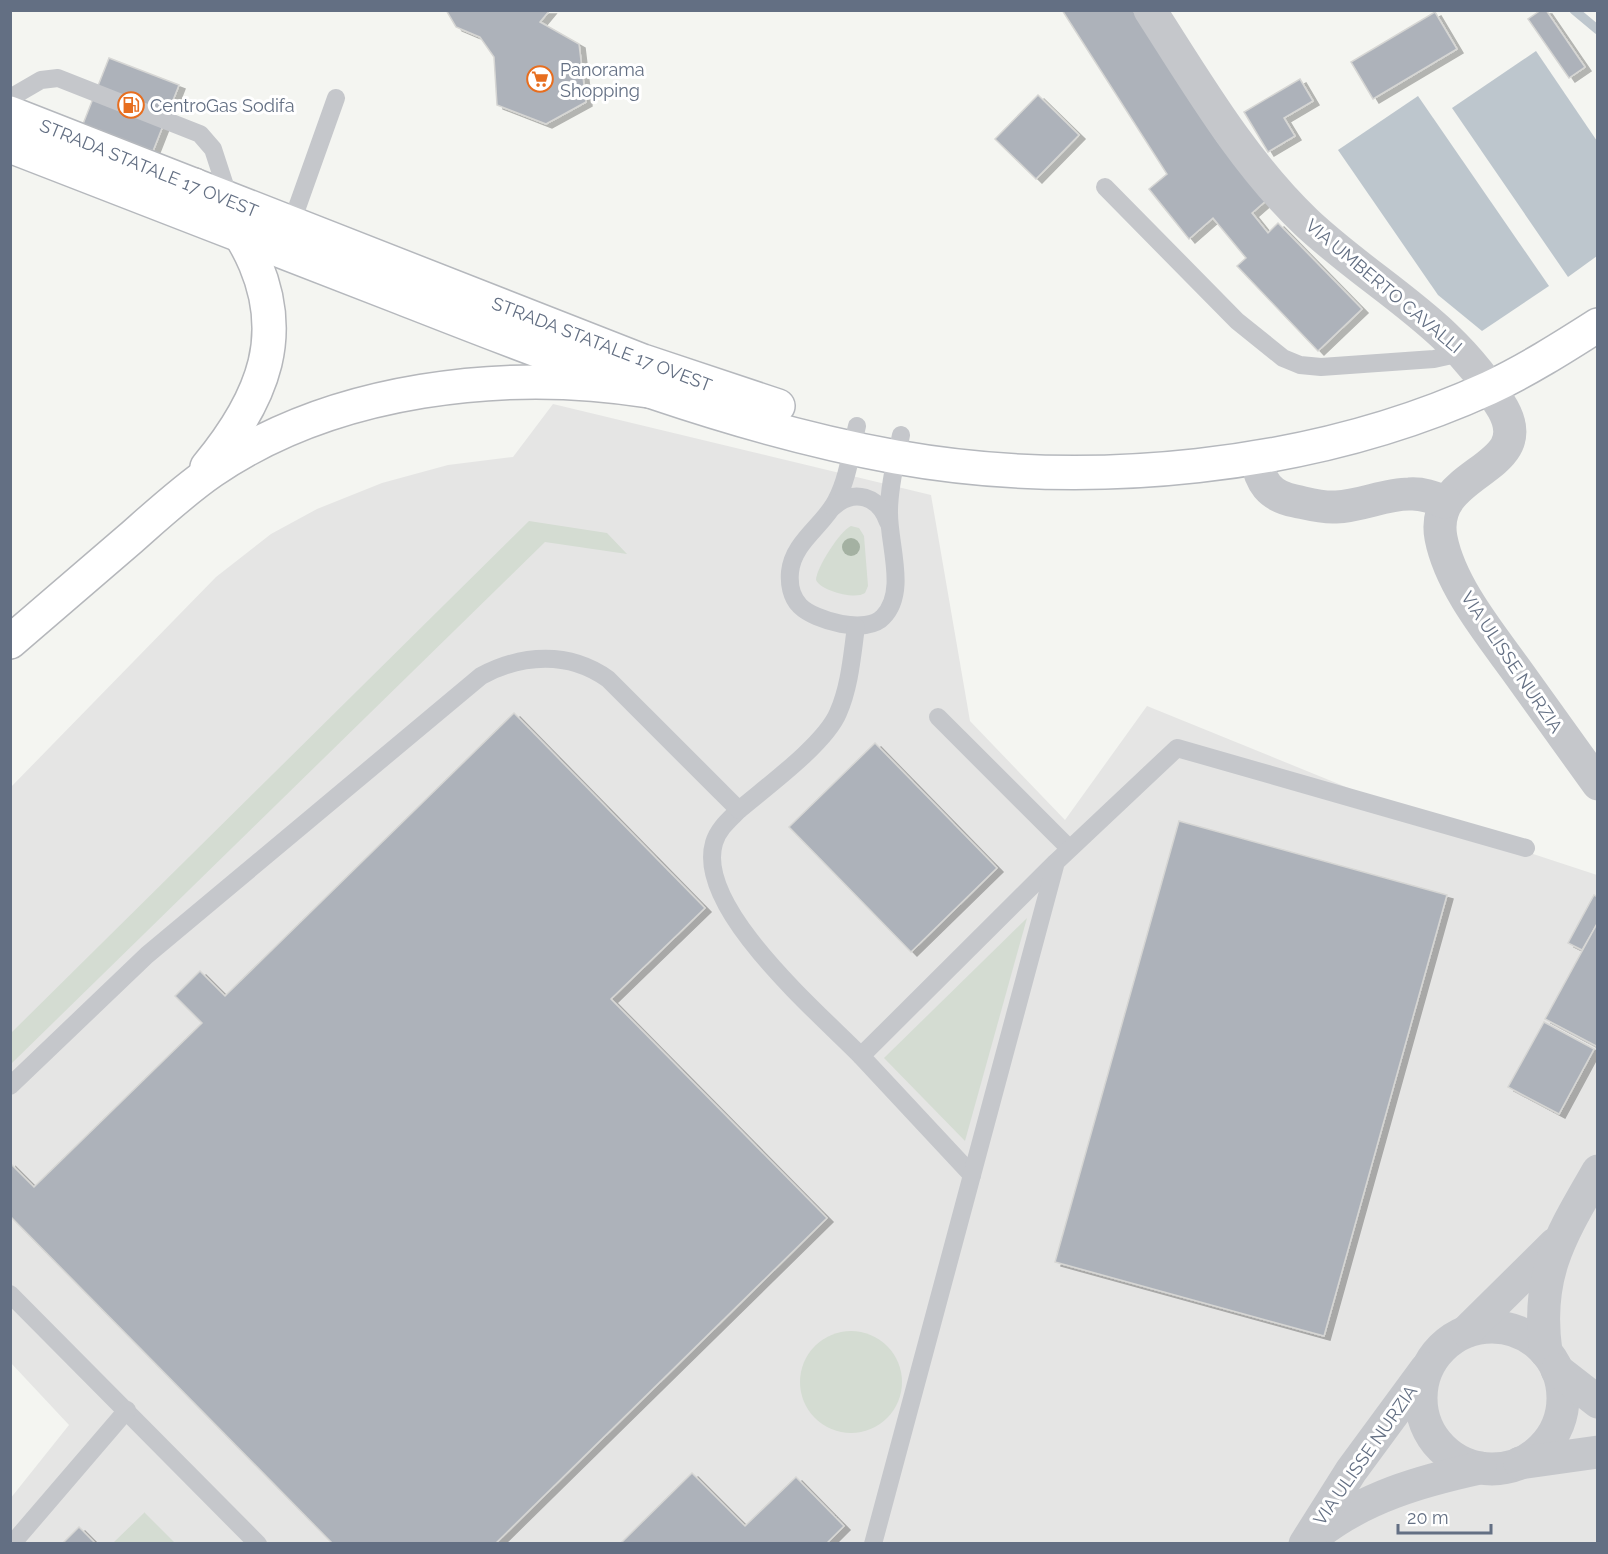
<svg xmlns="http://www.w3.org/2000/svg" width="1608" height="1554" viewBox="0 0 1608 1554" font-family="Raleway,sans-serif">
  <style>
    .built { fill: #e5e5e4 }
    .green { fill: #d4dcd2 }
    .water { fill: #bdc6cd }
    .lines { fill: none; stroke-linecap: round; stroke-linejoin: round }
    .stream { stroke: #bdc6cd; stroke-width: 9 }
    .building { fill: #adb2ba; stroke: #d6d6d4; stroke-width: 1.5; filter: url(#shadow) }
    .primary-casing { stroke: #b5b8bd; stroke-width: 36 }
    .trunk-casing { stroke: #b5b7bb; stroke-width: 36 }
    .service { stroke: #c5c7cb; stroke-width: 18 }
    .minor { stroke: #c5c7cb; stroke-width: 33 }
    .primary { stroke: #fff; stroke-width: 33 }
    .trunk { stroke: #fff; stroke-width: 33 }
    .tree { fill: #a4b1a2 }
    .labels { text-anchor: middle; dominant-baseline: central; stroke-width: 6; stroke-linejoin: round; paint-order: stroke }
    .poi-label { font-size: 18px; fill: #636f83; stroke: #fff; text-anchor: start }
    .street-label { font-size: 18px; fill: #636f83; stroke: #fff }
  </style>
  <defs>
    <filter id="shadow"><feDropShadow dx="6" dy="4" stdDeviation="0" flood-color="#0004"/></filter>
  </defs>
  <rect width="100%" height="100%" fill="#f4f5f1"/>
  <path class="built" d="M 553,404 L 931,495 L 970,721 L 1065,820 L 1147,706 L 1415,815 L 1597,875 L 1597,1543 L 11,1544 L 10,1499 L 69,1425 L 11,1363 L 11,787 L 216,577 L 271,534 L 317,509 L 382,483 L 448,465 L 513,457 Z"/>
  <g class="green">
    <path d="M 529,521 L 607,533 L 627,554 L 545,542 L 11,1064 L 11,1033 Z"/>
    <path d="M 851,526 L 859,528 L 864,536 L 868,586 L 865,593 C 855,600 821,591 816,580 C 816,568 840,531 851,526 Z"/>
    <path d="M 1027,918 L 965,1141 L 884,1058 Z"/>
    <circle cx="851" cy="1382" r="51"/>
    <path d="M 144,1512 L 175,1543 L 113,1543 L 144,1513 Z"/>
  </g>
  <g class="water">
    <path d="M 1536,51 L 1597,141 L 1597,256 L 1568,277 L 1452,108 Z"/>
    <path d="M 1418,96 L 1549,286 L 1482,331 L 1438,295 L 1338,150 Z"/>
  </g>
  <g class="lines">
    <path class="stream" d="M 1574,10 L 1598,30"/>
  </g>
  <g class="building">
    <path d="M 446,10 L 550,10 L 540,22 L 579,44 L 586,102 L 546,124 L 497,105 L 494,57 L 480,37 L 456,27 Z"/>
    <path d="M 1062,10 L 1133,10 L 1218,142 L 1268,199 L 1252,213 L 1268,233 L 1278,223 L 1362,309 L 1318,351 L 1237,266 L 1246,258 L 1213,218 L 1189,239 L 1149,189 L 1167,174 Z"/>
    <path d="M 1541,10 L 1546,10 L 1585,67 L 1569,78 L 1528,19 Z"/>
    <path d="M 1435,12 L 1457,49 L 1373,99 L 1351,62 Z"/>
    <path d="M 109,58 L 179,85 L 153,151 L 83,124 Z"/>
    <path d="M 1300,79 L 1313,101 L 1284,118 L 1295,136 L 1268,152 L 1244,112 Z"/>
    <path d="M 1038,95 L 1079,135 L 1036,179 L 995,139 Z"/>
    <path d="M 514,713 L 705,908 L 611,999 L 827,1218 L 495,1544 L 333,1544 L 10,1216 L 10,1163 L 34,1187 L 202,1023 L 175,996 L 200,971 L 225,996 Z"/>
    <path d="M 875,743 L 997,868 L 911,952 L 789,827 Z"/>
    <path d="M 1179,821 L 1447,895 L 1324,1336 L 1055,1262 Z"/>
    <path d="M 1594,895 L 1598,897 L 1598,922 L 1582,950 L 1568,943 Z"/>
    <path d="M 1598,922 L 1598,1047 L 1545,1019 Z"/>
    <path d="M 1544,1022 L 1594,1049 L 1559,1114 L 1508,1087 Z"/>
    <path d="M 692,1473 L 745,1526 L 796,1477 L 844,1526 L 826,1544 L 620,1544 Z"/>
    <path d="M 79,1527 L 96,1544 L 62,1544 Z"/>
  </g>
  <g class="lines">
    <g class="primary-casing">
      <g id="primary">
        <path d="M 10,113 L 643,361 L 778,406"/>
        <path d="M 10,146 C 141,197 271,247 402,298 C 563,361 725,426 896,457 C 1087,491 1312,469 1489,388 C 1527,370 1562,348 1598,325"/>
      </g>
    </g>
    <g class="trunk-casing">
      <g id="trunk">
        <path d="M 194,185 C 247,225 281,296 265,363 C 256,400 231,438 207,467"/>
        <path d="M 10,642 C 51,607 91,572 131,538 C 157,515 183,491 212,471 C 333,388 505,368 649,391"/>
      </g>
    </g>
    <g class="service">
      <path d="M 10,98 L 41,80 L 58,78 L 200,134 L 213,149 L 229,198"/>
      <path d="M 1105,187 L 1237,321 L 1283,358 L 1300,365 L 1321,367 L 1434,359 L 1452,355 L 1462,350"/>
      <path d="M 289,230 L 336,98"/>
      <path d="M 857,426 C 851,451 848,478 836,501 C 823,526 793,542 790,572 C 789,583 791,597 800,606 C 815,621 867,635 883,617 C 908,592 888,543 889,511 C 889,486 896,460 901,435"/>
      <path d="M 833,507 C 854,488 879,496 888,522"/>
      <path d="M 938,717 L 1069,848"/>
      <path d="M 739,810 C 729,820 718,829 714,843 C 695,908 818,1012 861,1056"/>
      <path d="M 10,1086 L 147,955 L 481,676 C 522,654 569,651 608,679 L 739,810 C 766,787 825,744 838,713 C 850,686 852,655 856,627"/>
      <path d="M 972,1175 L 861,1056 L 1055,863"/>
      <path d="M 10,1294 L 258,1544"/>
      <path d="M 12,1544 L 127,1410"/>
      <path d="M 873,1544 L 1056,862 L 1177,748 L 1526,848"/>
    </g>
    <g class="minor">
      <path d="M 1150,10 C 1197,83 1243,162 1306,222 C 1375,287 1454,323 1503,409 C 1538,472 1428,469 1441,538 C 1450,584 1487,630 1514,667 C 1542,706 1570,745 1598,784"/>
      <path d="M 1256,457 C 1260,482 1269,496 1295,501 C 1309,504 1322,508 1336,507 C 1361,506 1385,494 1409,494 C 1422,493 1433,497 1445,502"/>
      <circle cx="1492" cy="1398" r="71"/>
      <path d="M 1467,1331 L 1555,1244"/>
      <path d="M 1546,1352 C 1535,1275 1561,1235 1598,1171"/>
      <path d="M 1557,1370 L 1598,1402"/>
      <path d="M 1520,1463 L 1598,1452"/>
      <path d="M 1316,1535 C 1364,1497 1421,1481 1480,1468"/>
      <path d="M 1305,1544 L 1351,1471 L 1426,1369"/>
    </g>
    <use href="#primary" class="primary"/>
    <use href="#trunk" class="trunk"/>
  </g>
  <circle class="tree" cx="851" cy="547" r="9"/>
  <defs>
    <g id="supermarket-ring" transform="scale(1.35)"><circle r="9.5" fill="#fff" stroke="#e76e1f" stroke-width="1.5"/><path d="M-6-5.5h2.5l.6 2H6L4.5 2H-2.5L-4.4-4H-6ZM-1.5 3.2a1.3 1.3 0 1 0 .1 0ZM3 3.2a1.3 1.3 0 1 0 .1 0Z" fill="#e76e1f"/></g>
    <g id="fuel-ring" transform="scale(1.35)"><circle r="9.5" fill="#fff" stroke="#e76e1f" stroke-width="1.5"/><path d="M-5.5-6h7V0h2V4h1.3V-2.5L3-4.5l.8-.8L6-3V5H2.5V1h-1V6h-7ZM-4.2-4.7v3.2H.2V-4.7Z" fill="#e76e1f"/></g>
  </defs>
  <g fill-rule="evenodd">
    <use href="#supermarket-ring" x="540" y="79"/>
    <use href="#fuel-ring" x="131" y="105"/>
  </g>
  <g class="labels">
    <g class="poi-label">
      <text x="560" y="69">Panorama<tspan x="560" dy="21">Shopping</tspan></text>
      <text x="150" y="105">CentroGas Sodifa</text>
    </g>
    <g class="street-label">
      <text transform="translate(149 168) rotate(22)">STRADA STATALE 17 OVEST</text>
      <text transform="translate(1384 286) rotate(40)">VIA UMBERTO CAVALLI</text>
      <text transform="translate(602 344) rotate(21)">STRADA STATALE 17 OVEST</text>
      <text transform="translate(1512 662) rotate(56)">VIA ULISSE NURZIA</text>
      <text transform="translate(1365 1455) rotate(-55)">VIA ULISSE NURZIA</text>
    </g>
  </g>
  <rect width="1608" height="1554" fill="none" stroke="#636f83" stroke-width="24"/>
  <path d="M1398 1524v9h93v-9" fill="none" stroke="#636f83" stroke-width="3"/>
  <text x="1407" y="1524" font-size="18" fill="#636f83" stroke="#ffffff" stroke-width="4.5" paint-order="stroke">20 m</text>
</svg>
